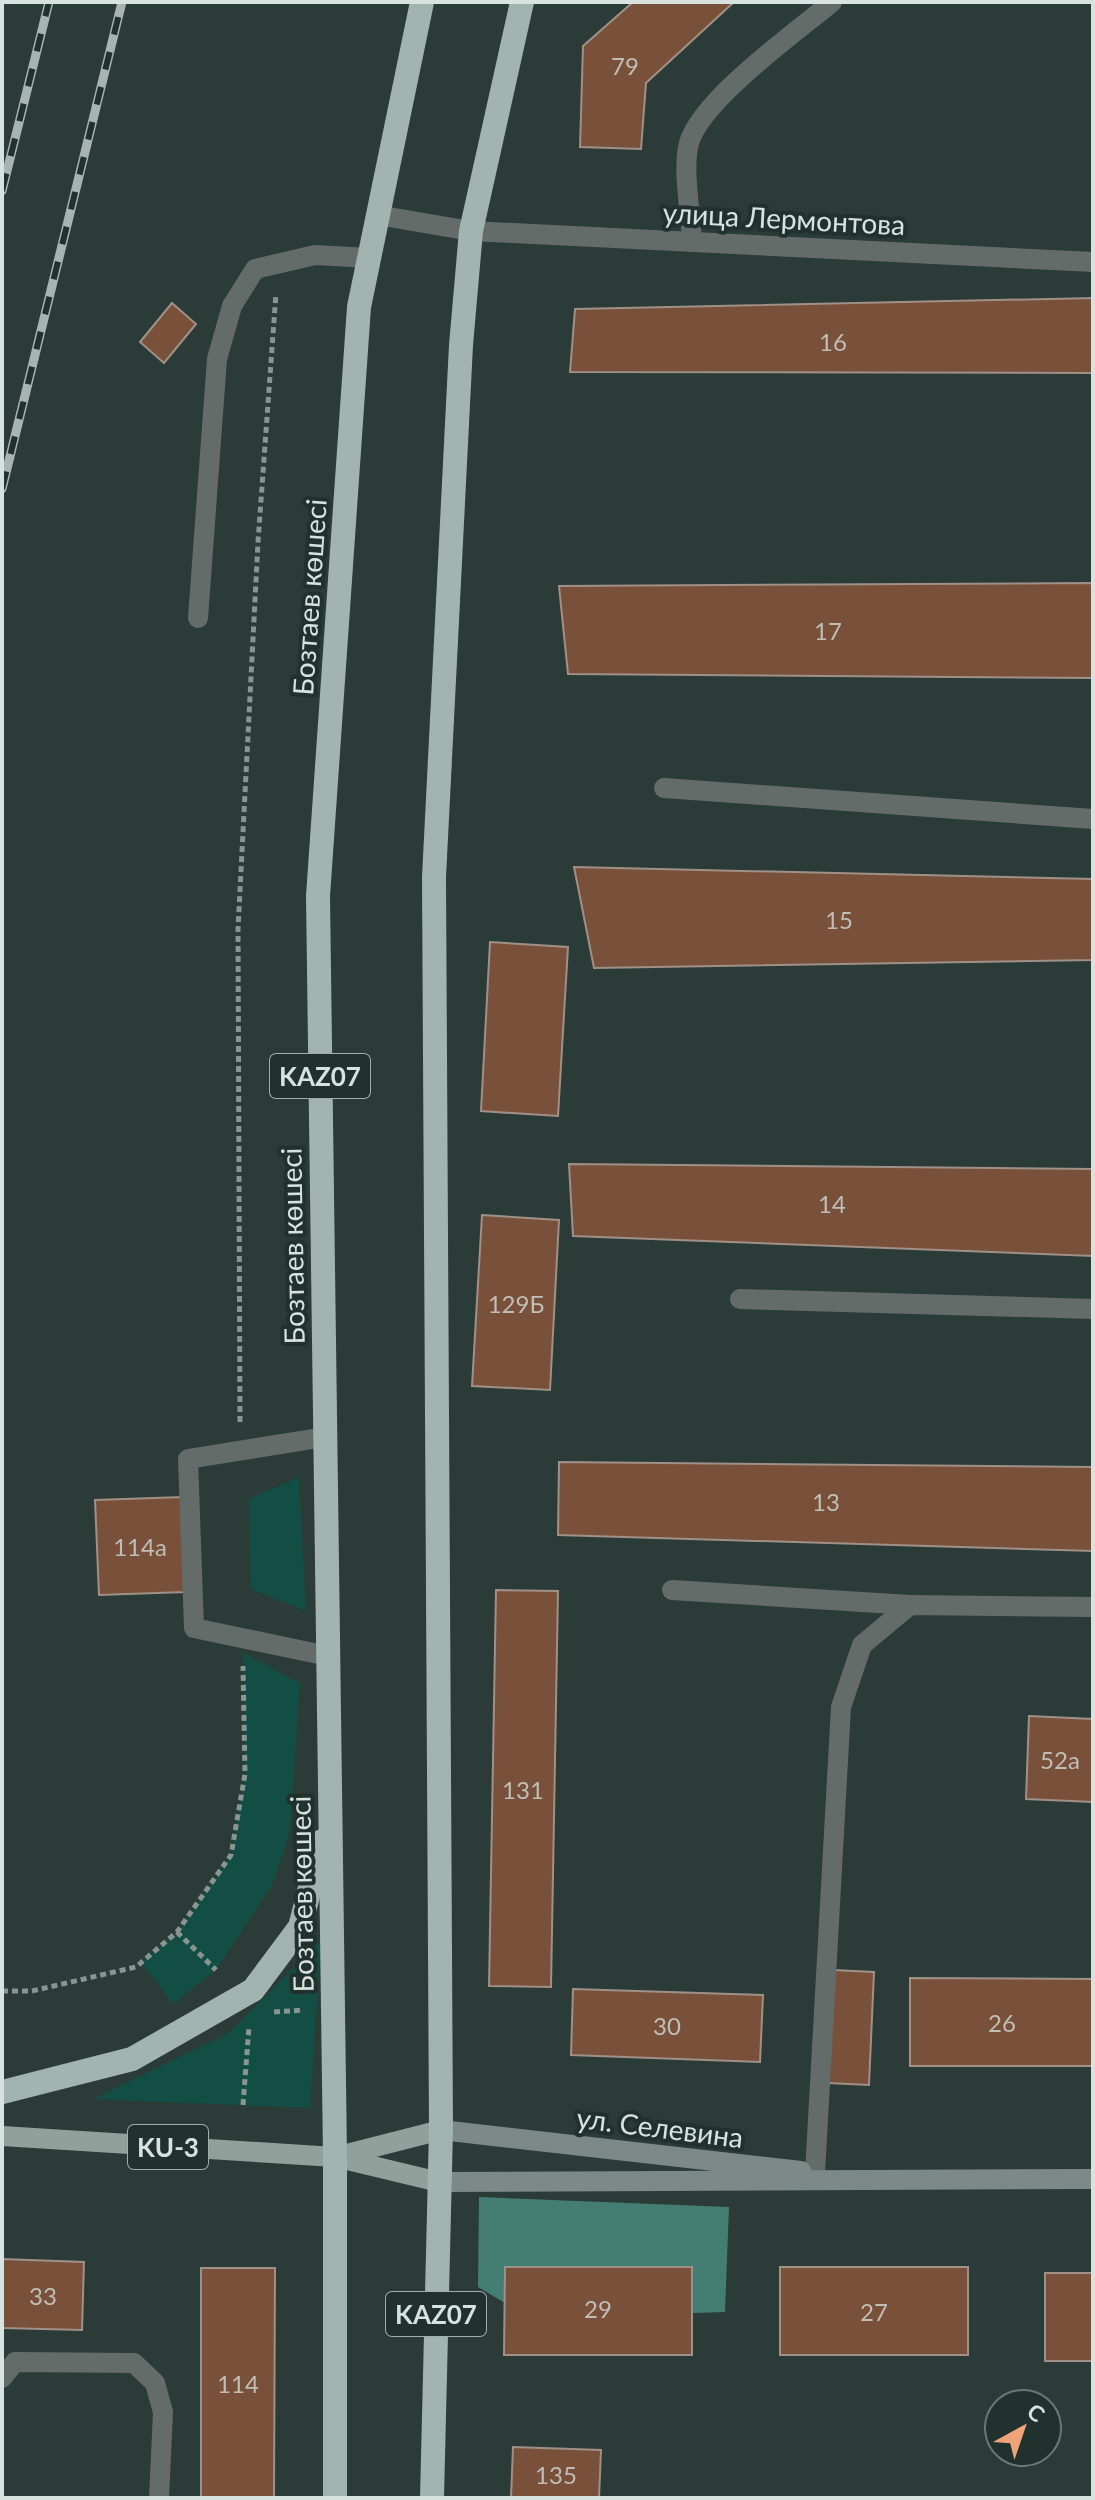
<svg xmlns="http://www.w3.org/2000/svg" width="1095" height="2500" viewBox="0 0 1095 2500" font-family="Lato,sans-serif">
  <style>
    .green { fill: #124e44 }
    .forest { fill: #447e72 }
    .building { fill: #79513b; stroke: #a09088; stroke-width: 2 }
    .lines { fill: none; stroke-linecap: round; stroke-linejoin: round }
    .path { stroke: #889591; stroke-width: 5; stroke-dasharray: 6 4; stroke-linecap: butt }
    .lane { stroke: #646c6a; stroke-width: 20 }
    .street { stroke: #646c6a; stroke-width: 20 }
    .secondary { stroke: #7d8986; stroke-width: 20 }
    .primary { stroke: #90a09b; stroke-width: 20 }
    .highway { stroke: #a1b4af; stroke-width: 24 }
    .rail-casing { stroke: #a8b4b1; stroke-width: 9 }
    .rail { stroke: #21312d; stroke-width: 6; stroke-dasharray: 18; stroke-linecap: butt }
    .labels { text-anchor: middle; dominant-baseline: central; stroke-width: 8; stroke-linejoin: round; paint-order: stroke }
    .number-label { font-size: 24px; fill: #c0beb6 }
    .shield { fill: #21312d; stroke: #a1adaa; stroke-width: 2 }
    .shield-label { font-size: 26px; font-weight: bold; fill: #d8e2df }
    .street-label { font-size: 28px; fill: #d8e2df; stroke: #21312d }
  </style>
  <rect width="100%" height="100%" fill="#2b3b37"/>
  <g class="green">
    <path d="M 299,1477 L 306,1611 L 251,1589 L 249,1499 Z"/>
    <path d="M 243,1653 L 300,1683 L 290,1831 L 272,1885 L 216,1970 L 173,2004 L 141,1962 L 177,1932 L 231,1855 L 245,1774 Z"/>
    <path d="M 321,1940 L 310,2108 L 93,2099 L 229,2033 Z"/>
  </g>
  <path class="forest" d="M 479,2197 L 729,2207 L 725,2312 L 692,2313 L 691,2267 L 505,2267 L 505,2303 L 478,2287 Z"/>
  <g class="building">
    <path d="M 633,2 L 734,2 L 646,83 L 641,149 L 580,147 L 583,46 Z"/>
    <path d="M 1093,298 L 1093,373 L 570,372 L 575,309 Z"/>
    <path d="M 172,303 L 196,324 L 164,363 L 140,342 Z"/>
    <path d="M 1093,583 L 1093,678 L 568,674 L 559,586 Z"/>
    <path d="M 574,867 L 1093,879 L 1093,960 L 594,968 Z"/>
    <path d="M 490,942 L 568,947 L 558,1116 L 481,1111 Z"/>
    <path d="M 569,1164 L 1093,1169 L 1093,1256 L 573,1236 Z"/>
    <path d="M 482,1215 L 559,1220 L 550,1390 L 472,1386 Z"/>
    <path d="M 559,1462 L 1093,1467 L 1093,1551 L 558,1535 Z"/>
    <path d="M 182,1497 L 185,1592 L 99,1595 L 95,1500 Z"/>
    <path d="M 496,1590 L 558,1591 L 551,1987 L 489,1986 Z"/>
    <path d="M 1029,1716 L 1093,1719 L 1093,1802 L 1026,1799 Z"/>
    <path d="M 833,1970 L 874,1972 L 869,2085 L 828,2083 Z"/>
    <path d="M 910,1978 L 1093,1979 L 1093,2066 L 910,2066 Z"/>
    <path d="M 573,1989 L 763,1995 L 760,2062 L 571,2055 Z"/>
    <path d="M 2,2259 L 84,2262 L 82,2330 L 2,2328 Z"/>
    <path d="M 505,2267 L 692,2267 L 692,2355 L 504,2355 Z"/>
    <rect x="780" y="2267" width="188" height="88"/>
    <path d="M 201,2268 L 275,2268 L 274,2498 L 201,2498 Z"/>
    <rect x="1045" y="2273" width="48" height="88"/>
    <path d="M 513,2447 L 601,2450 L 599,2498 L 511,2498 Z"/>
  </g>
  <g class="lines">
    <g class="path">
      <path d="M 240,1422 L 238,929 L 258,542 L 276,293"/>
      <path d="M 177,1932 L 216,1970"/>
      <path d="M 2,1991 L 32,1991 L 136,1967 L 177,1932 L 231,1855 L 245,1774 L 243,1666"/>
      <path d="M 274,2012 L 304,2010"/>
      <path d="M 243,2105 L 249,2027"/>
    </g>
    <g class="lane">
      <path d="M 692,242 C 691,215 682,168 689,143 C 701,100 795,33 832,2"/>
      <path d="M 198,618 L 217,359 L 232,306 L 255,269 L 315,255 L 369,258"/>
      <path d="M 664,788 L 1093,819"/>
      <path d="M 740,1299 L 1093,1309"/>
      <path d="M 325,1437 L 188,1459 L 194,1628 L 328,1656"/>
      <path d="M 672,1590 L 910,1605"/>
      <path d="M 815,2173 L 841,1707 L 862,1645 L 910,1605 L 1093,1607"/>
    </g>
    <g class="street">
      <path d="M 377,215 L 471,231 L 1093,262"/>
      <path d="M 2,2378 L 15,2362 L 134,2363 L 155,2383 L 163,2412 L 159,2498"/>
    </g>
    <g class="secondary">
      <path d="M 441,2130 L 801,2171"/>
      <path d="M 439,2182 L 1093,2179"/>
    </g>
    <g class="primary">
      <path d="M 2,2136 L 335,2157 L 439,2182"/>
      <path d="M 339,2156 L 441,2130"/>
    </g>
    <g class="highway">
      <path d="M 2,2092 L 132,2059 L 253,1990 L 300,1927 L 322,1841"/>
      <path d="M 335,2498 L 335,2157 L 318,896 L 359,307 L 422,2"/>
      <path d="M 432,2498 L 441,2130 L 434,877 L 461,345 L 471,231 L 522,2"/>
    </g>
    <g class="rail-casing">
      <g id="rail">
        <path d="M 2,191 L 49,2"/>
        <path d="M 2,489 L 122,2"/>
      </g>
    </g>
    <use href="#rail" class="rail"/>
  </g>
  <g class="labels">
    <g class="number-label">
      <text x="625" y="65">79</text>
      <text x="833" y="341">16</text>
      <text x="828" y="630">17</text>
      <text x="839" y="919">15</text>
      <text x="832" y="1203">14</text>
      <text x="516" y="1303">129Б</text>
      <text x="826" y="1501">13</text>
      <text x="140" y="1546">114а</text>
      <text x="1060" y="1759">52а</text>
      <text x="523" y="1789">131</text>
      <text x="1002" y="2022">26</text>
      <text x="667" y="2025">30</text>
      <text x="43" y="2295">33</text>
      <text x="598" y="2308">29</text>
      <text x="874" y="2311">27</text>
      <text x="238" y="2383">114</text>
      <text x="556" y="2474">135</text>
    </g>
    <g class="shield">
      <rect x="270" y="1054" width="100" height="44" rx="6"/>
      <rect x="128" y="2125" width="80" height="44" rx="6"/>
      <rect x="386" y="2292" width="100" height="44" rx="6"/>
    </g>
    <g class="shield-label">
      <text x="320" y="1076">KAZ07</text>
      <text x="168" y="2147">KU-3</text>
      <text x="436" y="2314">KAZ07</text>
    </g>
    <g class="street-label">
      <text transform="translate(784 218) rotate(3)">улица Лермонтова</text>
      <text transform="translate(309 597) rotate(-86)">Бозтаев көшесі</text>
      <text transform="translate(292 1246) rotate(-91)">Бозтаев көшесі</text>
      <text transform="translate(301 1894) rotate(-91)">Бозтаев көшесі</text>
      <text transform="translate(660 2127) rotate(7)">ул. Селевина</text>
    </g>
  </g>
  <rect width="1095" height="2500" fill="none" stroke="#d8e2df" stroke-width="8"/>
  <g transform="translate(1023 2428) rotate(40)"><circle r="38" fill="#21312d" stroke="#6a7874" stroke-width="2"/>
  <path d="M0-6L14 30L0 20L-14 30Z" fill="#efa378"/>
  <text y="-12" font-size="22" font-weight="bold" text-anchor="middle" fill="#d8e2df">С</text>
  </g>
</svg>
